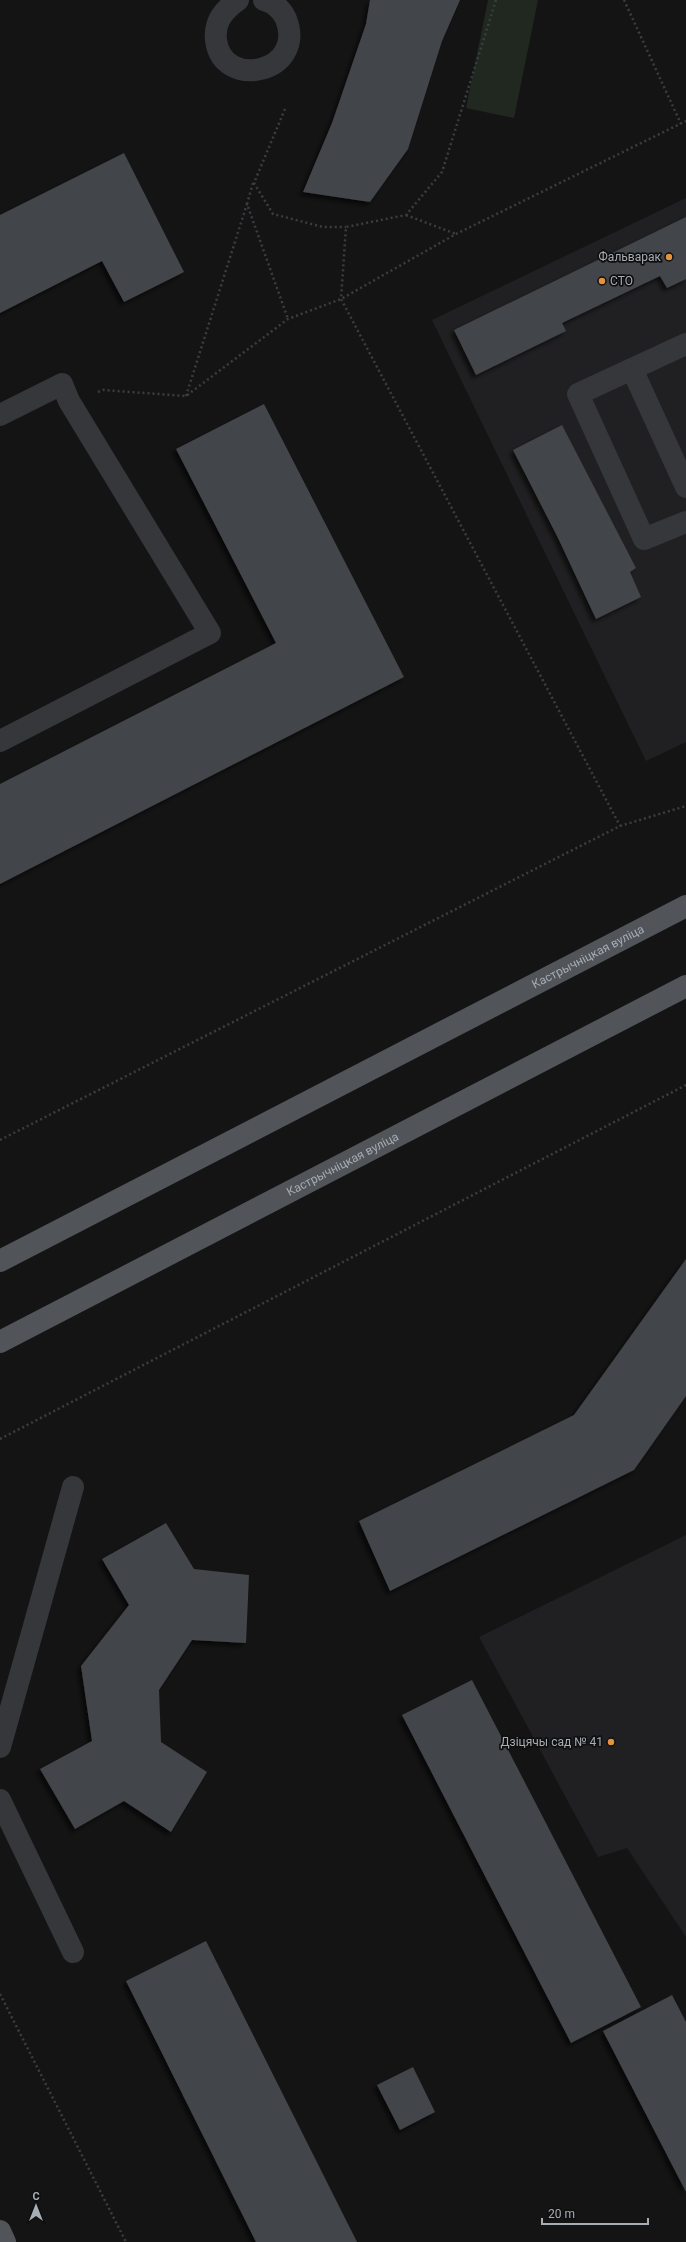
<svg xmlns="http://www.w3.org/2000/svg" width="686" height="2242" viewBox="0 0 686 2242" font-family="Roboto,sans-serif">
  <style>
    .built { fill: #202022 }
    .green { fill: #202820 }
    .building { fill: #434448; filter: url(#shadow) }
    .lines { fill: none; stroke-linecap: round; stroke-linejoin: round }
    .path { stroke: #3b3e41; stroke-width: 2.5; stroke-dasharray: 2 3; stroke-linecap: butt }
    .minor { stroke: #35373a; stroke-width: 22 }
    .major { stroke: #515459; stroke-width: 22 }
    .poi-dot { fill: #e5923c; stroke: #0f0f10; stroke-width: 1.5 }
    .labels { text-anchor: middle; dominant-baseline: central; stroke-width: 3.5; stroke-linejoin: round; paint-order: stroke }
    .poi-label { font-size: 12px; fill: #a6adb5; stroke: #0f0f10; text-anchor: end }
    .street-label { font-size: 12px; fill: #a6adb5; stroke: #0f0f10 }
  </style>
  <defs>
    <filter id="shadow"><feDropShadow dx="-3.5" dy="3.5" stdDeviation="2" flood-color="#0009"/></filter>
  </defs>
  <rect width="100%" height="100%" fill="#141415"/>
  <g class="built">
    <path d="M 686,198 L 686,742 L 646,761 L 432,320 Z"/>
    <path d="M 686,1535 L 686,1937 L 627,1848 L 598,1857 L 479,1637 Z"/>
  </g>
  <path class="green" d="M 488,0 L 538,0 L 514,118 L 466,108 Z"/>
  <g class="building">
    <path d="M 370,0 L 460,0 L 442,41 L 408,149 L 370,202 L 303,192 L 332,123 L 366,24 Z"/>
    <path d="M 124,153 L 184,272 L 124,302 L 102,261 L 0,313 L 0,215 Z"/>
    <path d="M 686,217 L 686,279 L 667,288 L 660,276 L 562,323 L 566,331 L 476,375 L 454,330 Z"/>
    <path d="M 264,404 L 404,677 L 0,884 L 0,784 L 276,643 L 176,449 Z"/>
    <path d="M 562,425 L 636,568 L 630,572 L 641,597 L 596,619 L 558,538 L 513,450 Z"/>
    <path d="M 686,1259 L 686,1396 L 634,1470 L 390,1591 L 359,1521 L 574,1415 Z"/>
    <path d="M 166,1523 L 194,1569 L 249,1575 L 246,1643 L 192,1640 L 159,1690 L 161,1742 L 207,1772 L 171,1832 L 124,1801 L 75,1829 L 40,1769 L 92,1741 L 81,1666 L 129,1605 L 102,1559 Z"/>
    <path d="M 472,1680 L 641,2007 L 571,2043 L 402,1715 Z"/>
    <path d="M 206,1941 L 357,2242 L 256,2242 L 126,1981 Z"/>
    <path d="M 672,1995 L 686,2022 L 686,2192 L 603,2031 Z"/>
    <path d="M 413,2067 L 435,2112 L 400,2130 L 377,2085 Z"/>
  </g>
  <g class="lines">
    <g class="path">
      <path d="M 496,0 L 442,172 L 406,215 L 346,227 L 341,299 L 620,826"/>
      <path d="M 624,0 L 681,124"/>
      <path d="M 285,109 L 254,183 L 273,214 L 323,227 L 346,227"/>
      <path d="M 253,183 L 247,204 L 288,319"/>
      <path d="M 406,215 L 456,234"/>
      <path d="M 98,392 L 103,390 L 186,396 L 288,319 L 341,299 L 456,234 L 686,121"/>
      <path d="M 186,396 L 247,204"/>
      <path d="M 0,1140 L 620,826 L 686,806"/>
      <path d="M 0,1439 L 686,1085"/>
      <path d="M 0,1994 L 126,2242"/>
    </g>
    <g class="minor">
      <path d="M 238,0 C 224,10 214,21 216,40 C 222,91 307,73 286,19 C 282,10 274,3 264,0"/>
      <path d="M 686,344 L 578,394 L 644,539 L 686,522"/>
      <path d="M 632,369 L 686,487"/>
      <path d="M 0,415 L 62,384 L 69,401 L 210,633 L 0,741"/>
      <path d="M 0,1747 L 73,1487"/>
      <path d="M 0,1800 L 73,1952"/>
    </g>
    <g class="major">
      <path id="s1" d="M 0,1261 L 686,906"/>
      <path id="s2" d="M 0,1342 L 686,986"/>
      <path d="M 0,2231 L 5,2242"/>
    </g>
  </g>
  <g class="poi-dot">
    <circle cx="669" cy="257" r="4"/>
    <circle cx="602" cy="281" r="4"/>
    <circle cx="611" cy="1742" r="4"/>
  </g>
  <g class="labels">
    <g class="poi-label">
      <text x="661" y="257">Фальварак</text>
      <text x="610" y="281" text-anchor="start">СТО</text>
      <text x="603" y="1742">Дзіцячы сад № 41</text>
    </g>
    <g class="street-label">
      <text stroke="none"><textPath href="#s1" startOffset="662">Кастрычніцкая вуліца</textPath></text>
      <text stroke="none"><textPath href="#s2" startOffset="386">Кастрычніцкая вуліца</textPath></text>
    </g>
  </g>
  <g transform="translate(36 2206)" stroke="#0f0f10" stroke-width="3" paint-order="stroke">
  <path d="M0-3L7 15L0 10L-7 15Z" fill="#a6adb5"/>
  <text y="-6" font-size="11" font-weight="bold" text-anchor="middle" fill="#a6adb5">С</text>
  </g>
  <path d="M542 2218v6h106v-6" fill="none" stroke="#a6adb5" stroke-width="2"/>
  <text x="548" y="2218" font-size="12" fill="#a6adb5" stroke="#0f0f10" stroke-width="3" paint-order="stroke">20 m</text>
</svg>
